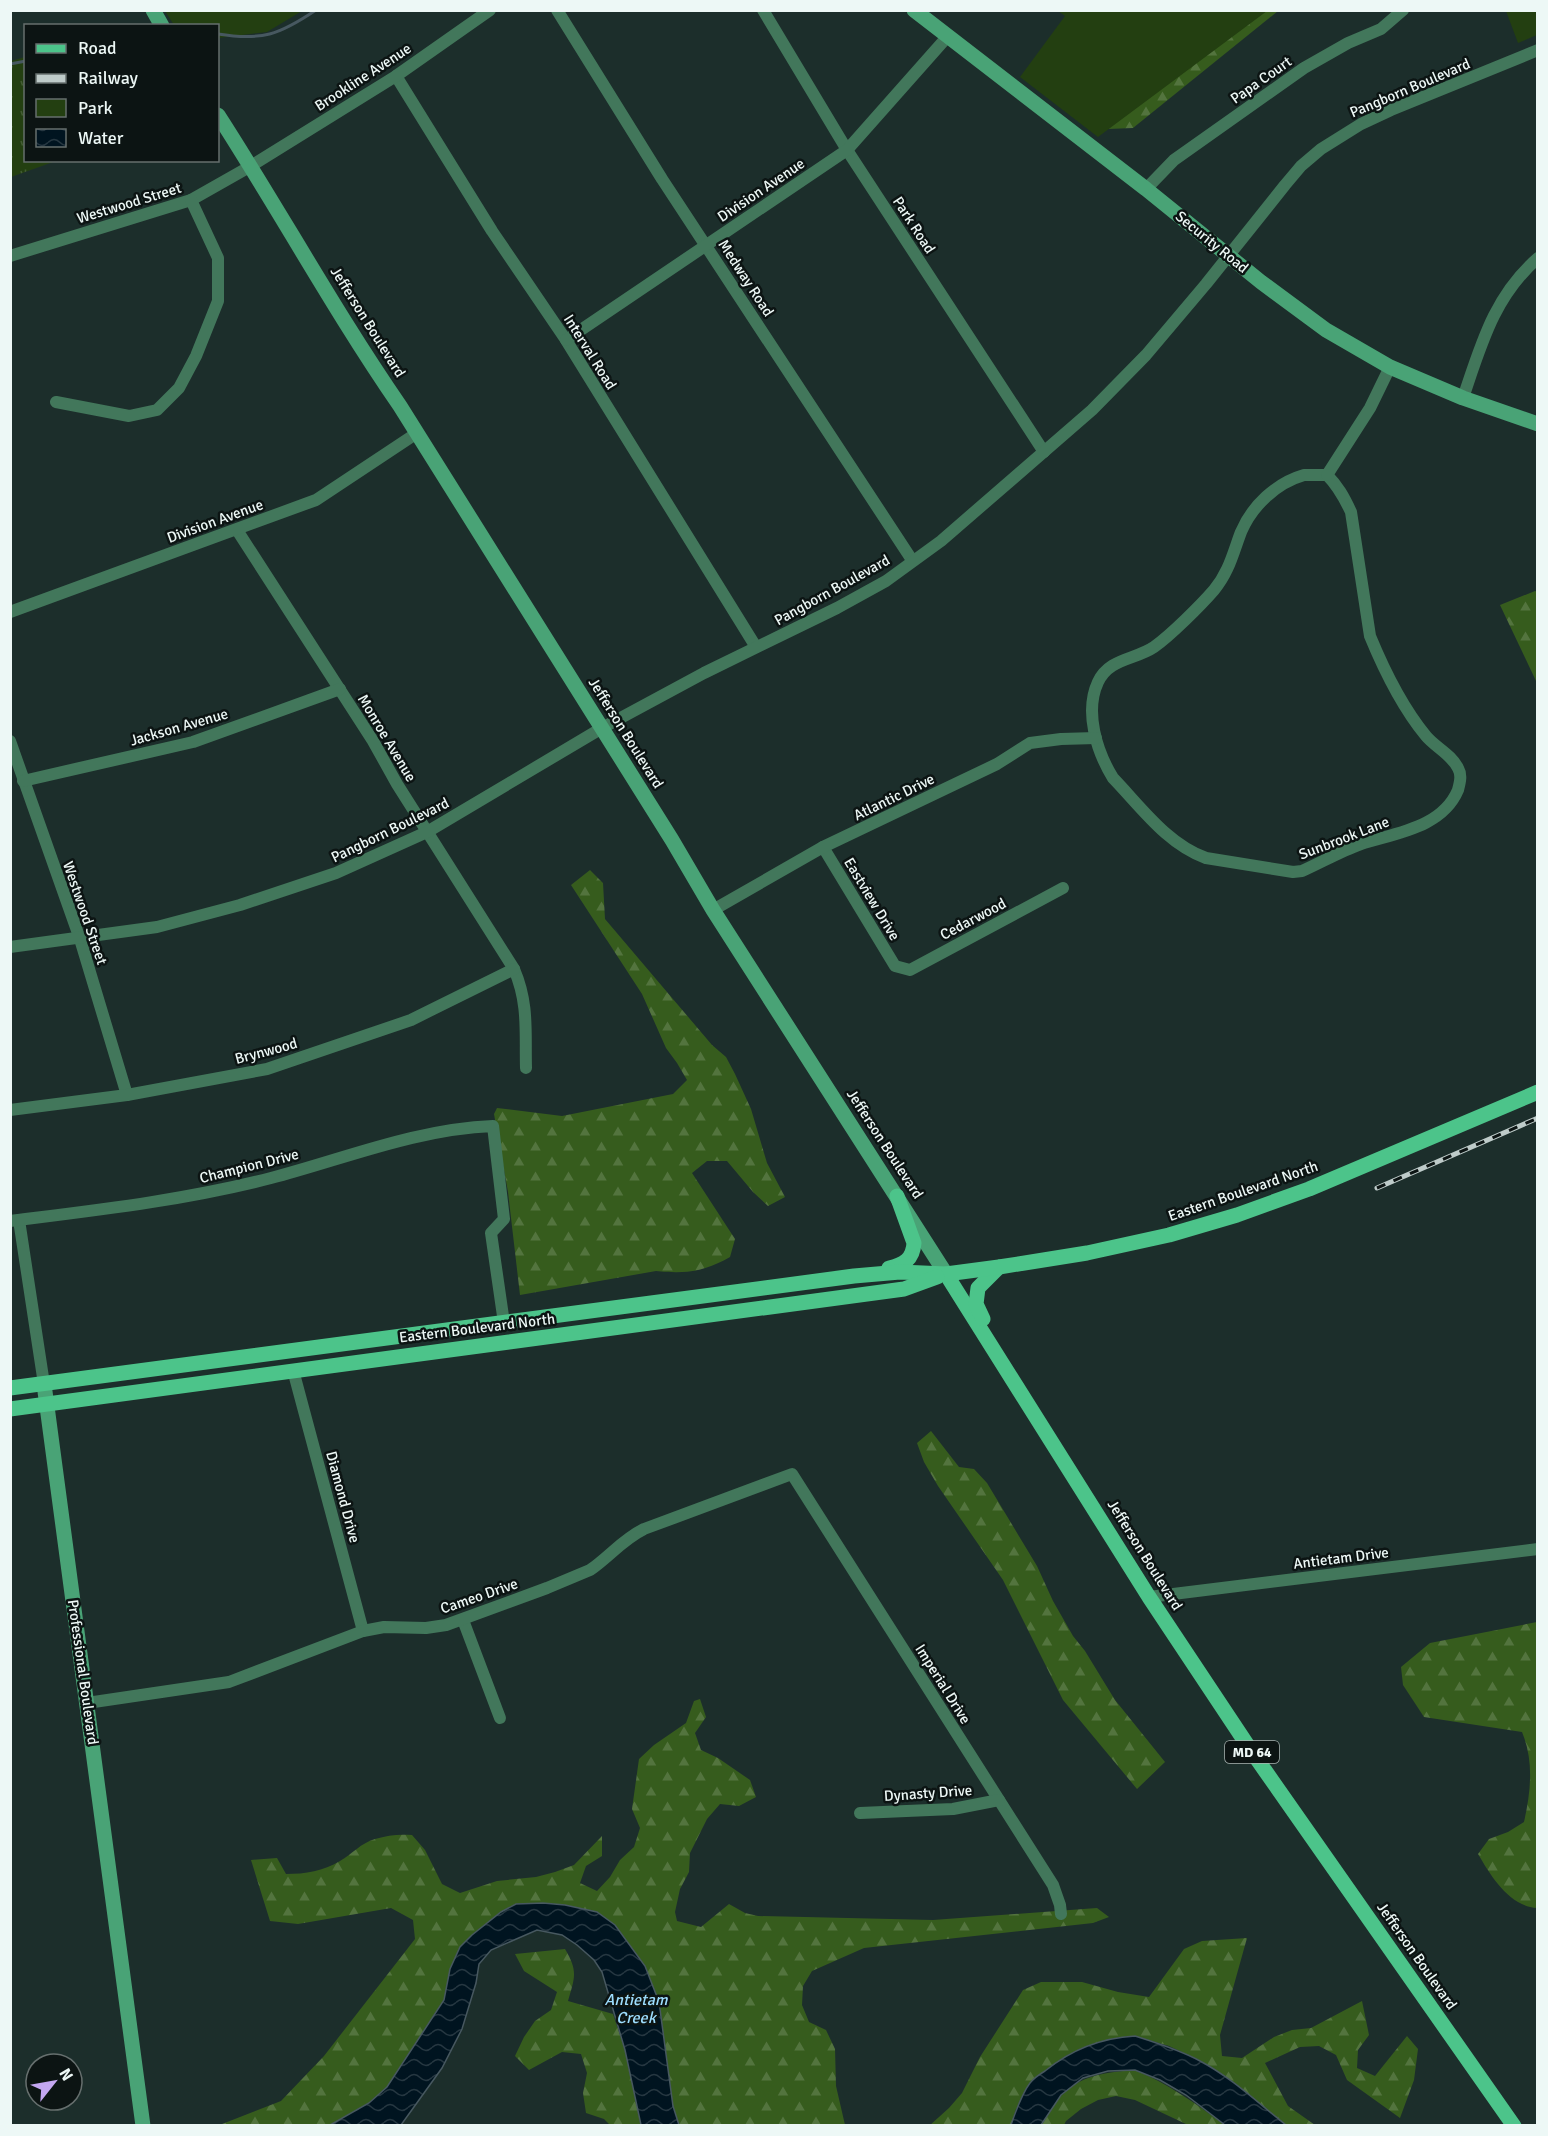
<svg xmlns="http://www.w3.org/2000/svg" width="1548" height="2136" viewBox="0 0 1548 2136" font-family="Signika,sans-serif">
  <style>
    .grass { fill: url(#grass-tufts) }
    .forest { fill: url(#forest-firs) }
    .park { fill: #233f11 }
    .water { fill: url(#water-waves); stroke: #475860; stroke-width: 1.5 }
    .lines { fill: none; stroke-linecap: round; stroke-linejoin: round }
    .stream { stroke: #475860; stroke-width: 3 }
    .street { stroke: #42775b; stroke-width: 12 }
    .secondary { stroke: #49a376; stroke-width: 15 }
    .primary { stroke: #4cc48a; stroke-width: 15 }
    .rail-casing { stroke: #becbc9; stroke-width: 5 }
    .rail { stroke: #0c1413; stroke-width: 3; stroke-dasharray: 9; stroke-linecap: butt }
    .labels { text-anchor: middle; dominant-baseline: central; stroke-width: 5; stroke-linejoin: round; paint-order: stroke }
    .shield { fill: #0c1413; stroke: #aab4b2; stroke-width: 1.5 }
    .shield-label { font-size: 14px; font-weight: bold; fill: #edf8f6 }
    .street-label { font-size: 15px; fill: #edf8f6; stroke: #0c1413 }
    .water-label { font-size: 16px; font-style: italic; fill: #9dddfe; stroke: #0c1413 }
  </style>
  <defs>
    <pattern id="grass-tufts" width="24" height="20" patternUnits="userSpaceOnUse" patternTransform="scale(1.5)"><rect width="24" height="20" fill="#233f11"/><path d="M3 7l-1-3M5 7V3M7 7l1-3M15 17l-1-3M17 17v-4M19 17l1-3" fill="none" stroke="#435c34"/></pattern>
    <pattern id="forest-firs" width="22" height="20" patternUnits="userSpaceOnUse" patternTransform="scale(1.5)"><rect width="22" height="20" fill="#365c1d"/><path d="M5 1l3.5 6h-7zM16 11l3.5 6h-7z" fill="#53743e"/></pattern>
    <pattern id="water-waves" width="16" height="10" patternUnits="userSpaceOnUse" patternTransform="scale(1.5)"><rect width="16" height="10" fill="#001420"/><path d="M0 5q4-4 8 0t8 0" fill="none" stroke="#263741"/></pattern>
  </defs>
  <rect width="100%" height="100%" fill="#1c2e2b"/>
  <path class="grass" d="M 25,57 L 26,160 L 56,161 L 11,177 L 11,61 Z"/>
  <g class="forest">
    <path d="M 1225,11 L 1278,11 L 1133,128 L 1108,129 Z"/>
    <path d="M 1535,591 L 1538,592 L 1537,683 L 1500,605 Z"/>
    <path d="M 590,870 L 603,883 L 605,919 L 712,1045 L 726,1057 L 735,1074 L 751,1109 L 767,1163 L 785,1197 L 768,1206 L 753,1192 L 727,1161 L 707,1161 L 692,1173 L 735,1239 L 730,1257 C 704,1272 685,1274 656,1271 L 520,1295 L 508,1192 L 494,1114 L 497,1108 L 562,1116 L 673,1094 L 687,1080 L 677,1063 L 666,1048 L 642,994 L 571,885 Z"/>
    <path d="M 931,1431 L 959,1467 L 974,1469 L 987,1483 L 1037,1566 L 1053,1601 L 1073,1636 L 1085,1651 L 1115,1700 L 1165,1762 L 1137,1789 L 1063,1700 L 1003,1580 L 938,1486 L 924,1462 L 917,1443 Z"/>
    <path d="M 1537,1622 L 1538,1622 L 1537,1908 C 1509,1906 1491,1876 1478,1854 L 1489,1839 L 1508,1832 L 1524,1822 C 1531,1791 1534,1761 1522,1732 L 1424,1717 L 1403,1685 L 1401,1667 L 1430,1643 Z"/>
    <path d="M 700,1699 L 706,1717 L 695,1733 L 701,1750 L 718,1758 L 750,1780 L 756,1797 L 739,1806 L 720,1804 L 707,1819 L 690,1853 L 689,1872 L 680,1889 L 675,1912 L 677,1921 L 701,1927 L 729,1904 L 745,1913 L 758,1916 L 933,1920 L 1097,1908 L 1109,1917 L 1093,1923 L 864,1948 L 812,1971 L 803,1986 L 802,2005 L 809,2022 L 826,2030 L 835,2049 L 836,2086 L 845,2125 L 679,2126 L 673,2106 L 659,2002 L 597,1912 L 565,1905 L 543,1903 L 516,1904 L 501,1912 L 472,1935 L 450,1969 L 444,2000 L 387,2087 L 369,2103 L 347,2118 L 330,2125 L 217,2126 L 281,2101 L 324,2056 L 415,1939 L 413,1920 L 391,1908 L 298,1924 L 270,1921 L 251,1860 L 277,1858 L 286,1874 C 306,1874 323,1871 340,1861 C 352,1854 361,1843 375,1839 C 388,1835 399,1834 412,1835 L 425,1850 L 442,1884 L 460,1893 L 497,1881 L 536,1877 L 555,1872 L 574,1865 L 602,1836 L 602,1856 L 586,1866 L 580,1883 L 597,1891 L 610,1877 L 620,1860 L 634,1847 L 640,1828 L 632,1809 L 639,1759 L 654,1745 L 686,1723 L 694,1701 Z"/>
    <path d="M 1247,1938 L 1220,2035 L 1222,2056 L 1242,2058 L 1274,2037 L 1292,2030 L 1311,2028 L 1362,2001 L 1369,2035 L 1358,2050 L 1357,2068 L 1375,2076 L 1407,2036 L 1418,2049 L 1414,2080 L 1400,2118 L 1347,2080 L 1336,2055 L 1319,2046 L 1300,2047 L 1265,2063 L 1288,2106 L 1315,2125 L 1286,2125 L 1232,2082 L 1201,2061 L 1169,2046 L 1135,2036 L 1016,2109 L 1011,2125 L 929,2126 L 949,2108 L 962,2093 L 980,2057 L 1023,1990 L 1041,1982 L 1082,1982 L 1118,1992 L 1149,1997 L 1184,1949 L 1202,1941 Z"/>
    <path d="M 565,1949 C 578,1971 575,1977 568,2001 L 613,2014 L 625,2050 L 641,2125 L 610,2125 L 604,2119 L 586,2113 L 583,2093 L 587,2073 L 581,2054 L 562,2052 L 529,2070 L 515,2056 L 524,2037 L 535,2021 L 551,2010 L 557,1992 L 524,1971 L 515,1954 Z"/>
    <path d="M 1135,2070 C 1169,2084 1196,2104 1225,2125 L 1188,2125 L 1135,2100 L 1116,2096 L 1098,2100 L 1081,2109 L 1066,2121 L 1064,2125 L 1041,2126 C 1063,2081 1088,2073 1135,2070 Z"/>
  </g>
  <g class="park">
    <path d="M 165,11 L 302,11 L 267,32 L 218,38 L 218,26 L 174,25 Z"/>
    <path d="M 1058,11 L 1267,11 L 1098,137 L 1020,77 L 1065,16 Z"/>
    <path d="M 1506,11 L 1537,11 L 1537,35 L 1518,43 Z"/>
  </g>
  <g class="water">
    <path d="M 543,1903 L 565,1905 L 597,1912 L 615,1925 L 645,1966 L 659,2002 L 673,2106 L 679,2125 L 641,2125 L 625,2050 L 602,1972 L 594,1960 L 577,1945 L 562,1935 L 537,1930 L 491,1950 L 479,1964 L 476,1983 L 462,2029 L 442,2068 L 401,2125 L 330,2125 L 369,2103 L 387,2087 L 444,2000 L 450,1969 L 460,1947 L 472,1935 L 501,1912 L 516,1904 Z"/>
    <path d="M 1135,2036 C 1157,2043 1180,2050 1200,2061 C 1232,2078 1258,2103 1286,2125 L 1225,2125 L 1186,2095 L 1160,2080 L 1135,2070 L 1108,2071 L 1083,2078 L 1061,2095 L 1041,2125 L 1011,2125 C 1016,2111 1021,2095 1030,2083 C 1034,2078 1040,2074 1045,2071 C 1072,2049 1101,2038 1135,2036 Z"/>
  </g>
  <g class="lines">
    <g class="stream">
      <path d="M 218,34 C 262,41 279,35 316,10"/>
      <path d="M 10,64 L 26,61"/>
    </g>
    <g class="street">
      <path d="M 557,10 L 662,179 L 912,560"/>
      <path d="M 763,10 L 847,150 L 1044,452"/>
      <path d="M 396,76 L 492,231 L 566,340 L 756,647"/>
      <path d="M 1146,189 L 1174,160 L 1304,68 L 1348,43 L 1381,29 L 1403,10"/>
      <path d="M 10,256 L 191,200 L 251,166 L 396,76 L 490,10"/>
      <path d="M 566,340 L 847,150 L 948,36"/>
      <path d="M 1463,398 C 1481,345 1494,296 1538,258"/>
      <path d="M 56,402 L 129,416 L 157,410 L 179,388 L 196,356 L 218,301 L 218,258 L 191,200"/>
      <path d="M 1304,475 L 1327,475 C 1338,486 1344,497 1351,512 L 1370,636 C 1384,670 1402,707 1426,736 C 1435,747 1451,754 1458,768 C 1462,775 1460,782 1458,790 C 1442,828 1395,833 1361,844 C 1341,851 1322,862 1302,871 L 1293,872 L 1206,858 C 1167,844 1141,807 1113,778 C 1097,752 1084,712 1098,682 C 1109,658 1135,660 1154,647 C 1171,635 1201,605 1214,590 C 1229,572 1233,553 1241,532 C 1252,506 1276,483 1304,475 Z"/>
      <path d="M 1327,475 L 1370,408 L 1390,367"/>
      <path d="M 237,530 L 373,741 L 397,784 L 514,969 C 529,1004 525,1032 526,1068"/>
      <path d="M 10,612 L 316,500 L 417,433"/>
      <path d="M 10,741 L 80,939 L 127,1095"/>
      <path d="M 23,781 L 193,742 L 340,689"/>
      <path d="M 823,847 L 895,966 L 910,970 L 1063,888"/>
      <path d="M 713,910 L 823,847 L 997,764 L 1030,743 L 1061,739 L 1096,738"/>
      <path d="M 10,947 L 157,927 L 240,905 L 336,873 L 427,832 L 602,728 L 704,673 L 837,608 L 886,581 L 941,541 L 1092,410 L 1146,355 L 1206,284 L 1285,185 L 1301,166 L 1321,149 L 1361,124 L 1391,110 L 1538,50"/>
      <path d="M 10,1110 L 127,1095 L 267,1069 L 411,1020 L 514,969"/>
      <path d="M 19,1220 L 44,1384"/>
      <path d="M 10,1221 C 98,1210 186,1200 271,1178 C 344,1159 416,1129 493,1126 L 504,1219 L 491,1233 L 504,1323"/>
      <path d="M 293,1370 L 363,1631"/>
      <path d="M 1149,1597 L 1538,1549"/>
      <path d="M 463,1620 L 500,1718"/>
      <path d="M 87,1703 L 229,1682 L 363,1631 L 384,1627 L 426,1628 L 446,1625 L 547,1588 L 590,1570 C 609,1557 623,1539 644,1529 L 792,1474 L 1053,1885 L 1060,1905 L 1061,1914"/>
      <path d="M 860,1813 L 953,1809 L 999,1800"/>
    </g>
    <g class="secondary">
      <path d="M 153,10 L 162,26"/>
      <path d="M 914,10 L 1146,189 L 1261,282 L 1326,330 L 1390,367 L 1463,398 L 1538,424"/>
      <path d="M 218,115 C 280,211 335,312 400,406 L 672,840 L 713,910 L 946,1274"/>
      <path d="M 44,1384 L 143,2126"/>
    </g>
    <g class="primary">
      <path d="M 889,1268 C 904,1265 913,1259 914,1243 L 897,1196"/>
      <path d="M 946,1274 L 1149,1597 L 1252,1752 L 1514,2126"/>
      <path d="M 983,1319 L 976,1304 L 978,1288 L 999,1267"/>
      <path d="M 10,1388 L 854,1276 L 900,1272 L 946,1274 L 999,1267 L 1087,1253 L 1169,1235 L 1237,1215 L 1309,1189 L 1538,1092"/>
      <path d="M 10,1409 L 904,1289 L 937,1277"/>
    </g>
    <g class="rail-casing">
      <path id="rail" d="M 1377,1188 L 1538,1118"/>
    </g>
    <use href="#rail" class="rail"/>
  </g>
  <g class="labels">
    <rect class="shield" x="1225" y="1741" width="54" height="22" rx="4.5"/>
    <g class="shield-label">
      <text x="1252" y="1752">MD 64</text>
    </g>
    <g class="street-label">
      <text transform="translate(363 77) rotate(-33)">Brookline Avenue</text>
      <text transform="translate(1261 80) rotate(-35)">Papa Court</text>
      <text transform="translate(1410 88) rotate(-23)">Pangborn Boulevard</text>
      <text transform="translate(761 190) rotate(-34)">Division Avenue</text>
      <text transform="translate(129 203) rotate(-17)">Westwood Street</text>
      <text transform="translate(914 225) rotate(57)">Park Road</text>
      <text transform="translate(1212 242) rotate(39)">Security Road</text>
      <text transform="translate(746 278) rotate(57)">Medway Road</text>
      <text transform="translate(368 322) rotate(58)">Jefferson Boulevard</text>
      <text transform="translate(590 352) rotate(58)">Interval Road</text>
      <text transform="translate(215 521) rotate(-20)">Division Avenue</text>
      <text transform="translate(832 590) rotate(-29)">Pangborn Boulevard</text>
      <text transform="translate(179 727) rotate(-16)">Jackson Avenue</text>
      <text transform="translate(626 733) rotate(58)">Jefferson Boulevard</text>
      <text transform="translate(387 738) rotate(59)">Monroe Avenue</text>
      <text transform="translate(894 797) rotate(-26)">Atlantic Drive</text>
      <text transform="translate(390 830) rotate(-26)">Pangborn Boulevard</text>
      <text transform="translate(1344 838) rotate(-21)">Sunbrook Lane</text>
      <text transform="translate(872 899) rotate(59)">Eastview Drive</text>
      <text transform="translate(85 913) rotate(71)">Westwood Street</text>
      <text transform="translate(973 919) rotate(-28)">Cedarwood</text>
      <text transform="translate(266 1051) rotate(-15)">Brynwood</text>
      <text transform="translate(885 1144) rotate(57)">Jefferson Boulevard</text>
      <text transform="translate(249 1166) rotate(-14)">Champion Drive</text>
      <text transform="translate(1243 1191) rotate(-19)">Eastern Boulevard North</text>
      <text transform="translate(477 1328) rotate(-7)">Eastern Boulevard North</text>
      <text transform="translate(343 1497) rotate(75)">Diamond Drive</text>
      <text transform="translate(1145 1555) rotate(58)">Jefferson Boulevard</text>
      <text transform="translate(1341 1558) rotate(-7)">Antietam Drive</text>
      <text transform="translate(479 1596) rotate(-19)">Cameo Drive</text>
      <text transform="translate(83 1672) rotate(82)">Professional Boulevard</text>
      <text transform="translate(943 1684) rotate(58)">Imperial Drive</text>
      <text transform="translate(928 1793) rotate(-4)">Dynasty Drive</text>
      <text transform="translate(1417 1956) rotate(55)">Jefferson Boulevard</text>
    </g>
    <g class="water-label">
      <text x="636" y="2000">Antietam<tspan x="636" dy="18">Creek</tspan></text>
    </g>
  </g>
  <rect width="1548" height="2136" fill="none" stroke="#edf8f6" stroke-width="24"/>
  <rect x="24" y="24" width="195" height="138" fill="#0c1413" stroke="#666f6e" stroke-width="1.5"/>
  <rect x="36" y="44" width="30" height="9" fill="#4cc48a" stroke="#666f6e" stroke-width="1.5"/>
  <text x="78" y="54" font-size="18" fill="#edf8f6">Road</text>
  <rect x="36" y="74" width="30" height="9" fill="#becbc9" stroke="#666f6e" stroke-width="1.5"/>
  <text x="78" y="84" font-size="18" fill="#edf8f6">Railway</text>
  <rect x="36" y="99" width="30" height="18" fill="#233f11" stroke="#666f6e" stroke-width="1.5"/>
  <text x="78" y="114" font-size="18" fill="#edf8f6">Park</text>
  <rect x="36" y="129" width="30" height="18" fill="url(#water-waves)" stroke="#666f6e" stroke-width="1.5"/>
  <text x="78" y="144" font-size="18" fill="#edf8f6">Water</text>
  <g transform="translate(54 2082) rotate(59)"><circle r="28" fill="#0c1413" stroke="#666f6e" stroke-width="1.5"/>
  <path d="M0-4.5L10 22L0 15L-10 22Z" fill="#c4a7f1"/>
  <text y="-9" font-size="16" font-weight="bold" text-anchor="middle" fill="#edf8f6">N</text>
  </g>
</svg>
